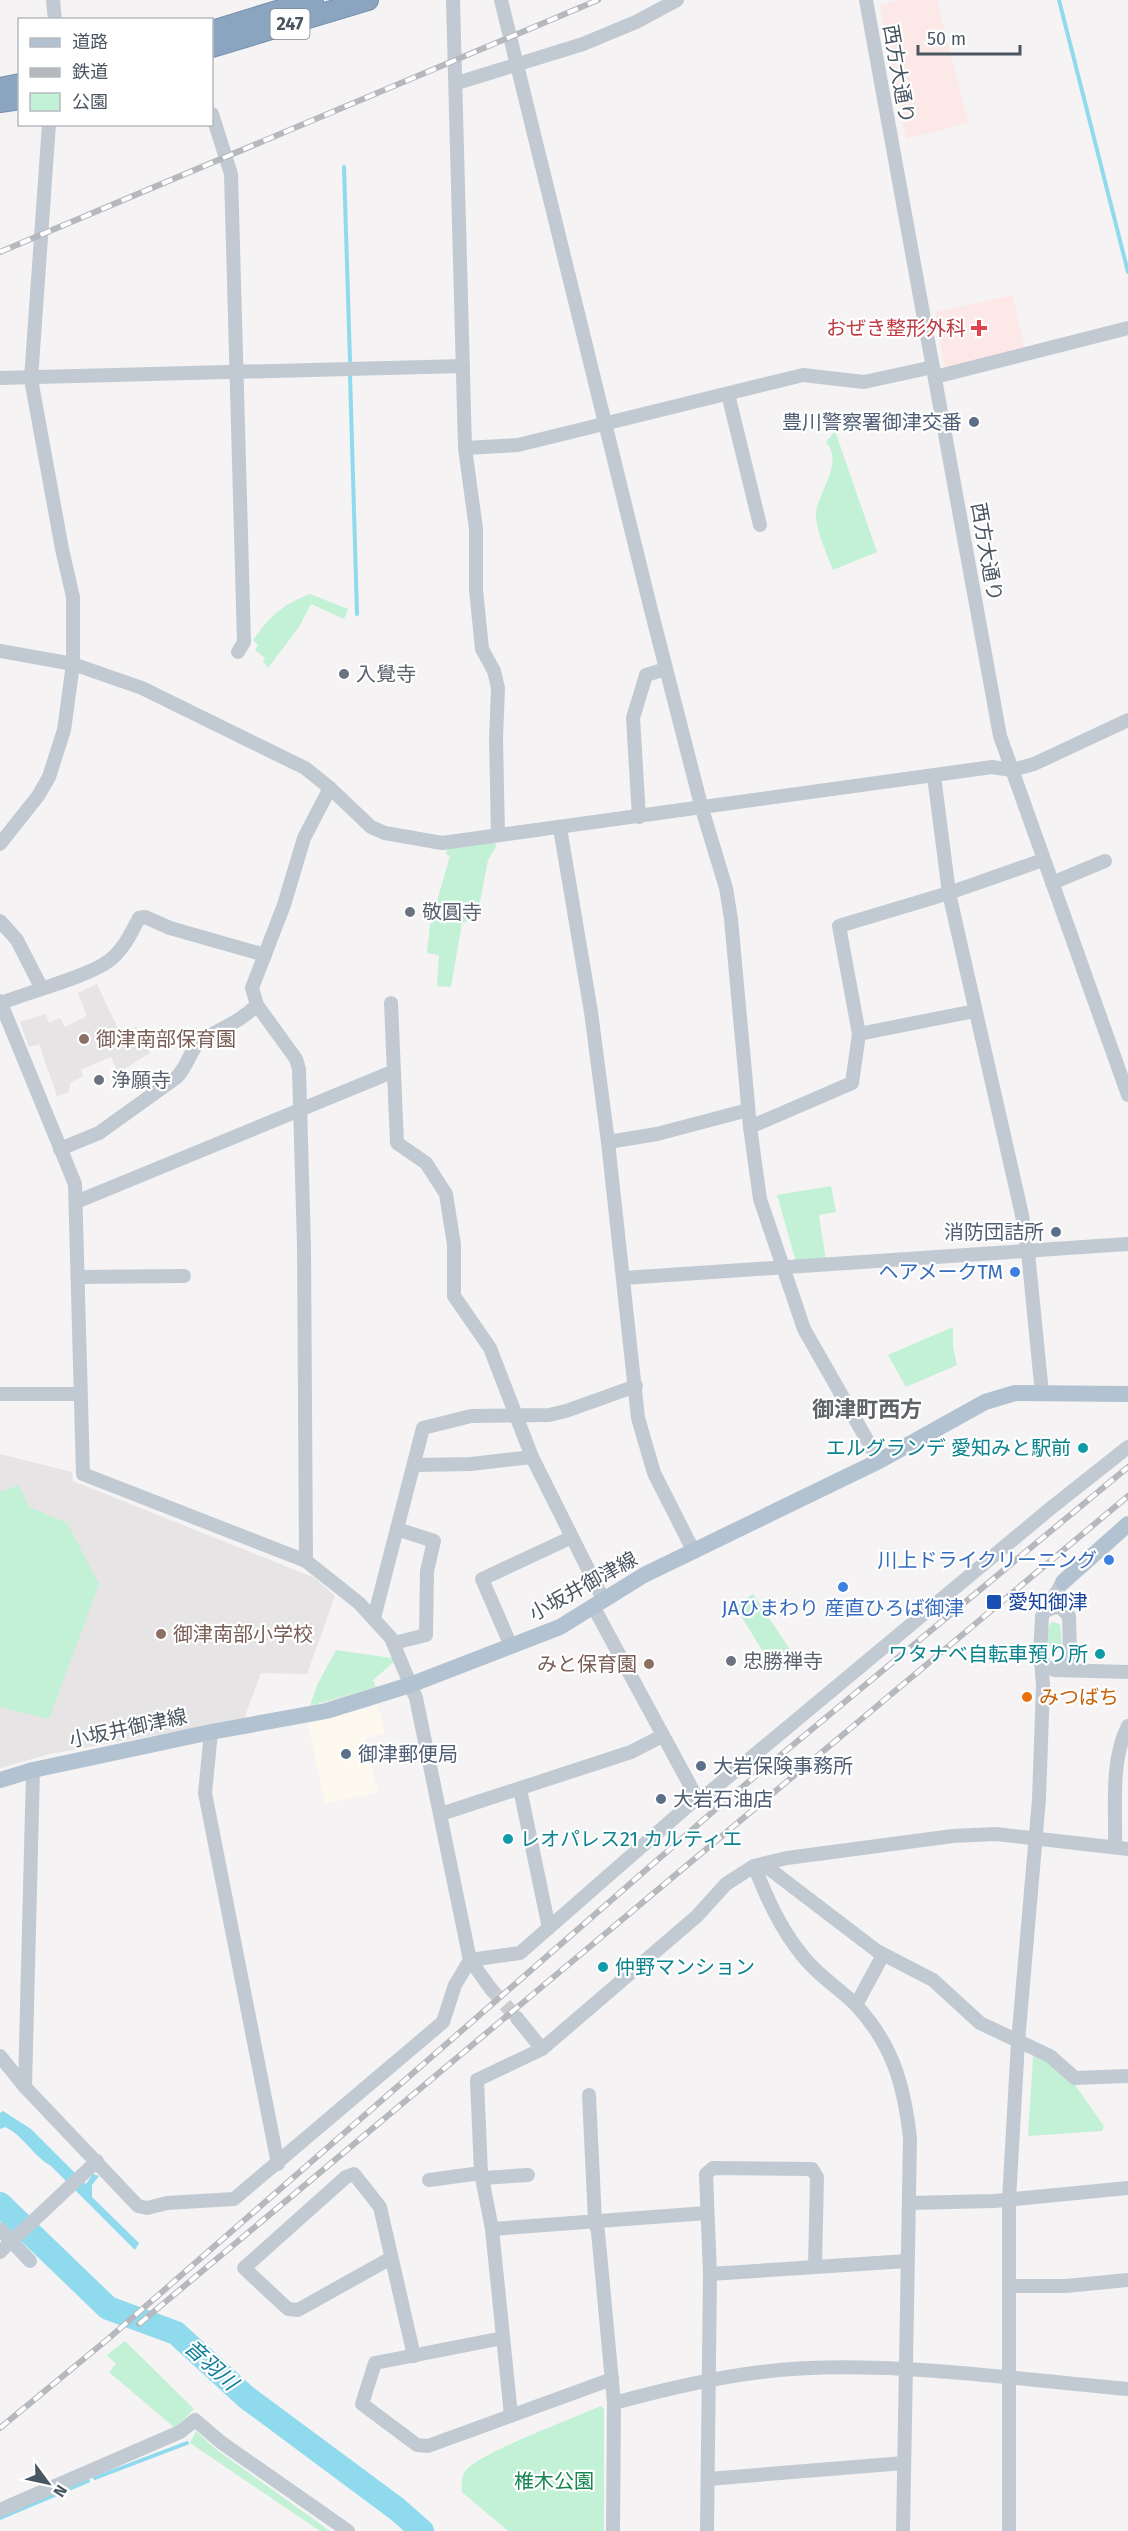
<svg xmlns="http://www.w3.org/2000/svg" width="1128" height="2531" viewBox="0 0 1128 2531" font-family="'Fira Sans','Noto Sans JP',sans-serif">
  <style>
    .commercial { fill: #fdf9ef }
    .education { fill: #e6e4e5 }
    .medical { fill: #fce8e6 }
    .green { fill: #c3f1d5 }
    .water { fill: #90daee }
    .lines { fill: none; stroke-linecap: round; stroke-linejoin: round }
    .stream { stroke: #90daee; stroke-width: 4 }
    .river { stroke: #90daee; stroke-width: 24 }
    .minor-tunnel { stroke: #caccce; stroke-width: 14; stroke-dasharray: 14 7; stroke-linecap: butt }
    .highway-casing { stroke: #7690ad; stroke-width: 22 }
    .minor { stroke: #c1cad2; stroke-width: 14 }
    .major { stroke: #b3c2d1; stroke-width: 16 }
    .highway { stroke: #8ba5c1; stroke-width: 20 }
    .rail-casing { stroke: #b5b8bd; stroke-width: 6 }
    .rail { stroke: #fff; stroke-width: 4; stroke-dasharray: 11; stroke-linecap: butt }
    .health-dot { fill: #e0444e; stroke: #fff; stroke-width: 2 }
    .service-dot { fill: #5c6f8a; stroke: #fff; stroke-width: 2 }
    .worship-dot { fill: #6b7280; stroke: #fff; stroke-width: 2 }
    .education-dot { fill: #8d6e63; stroke: #fff; stroke-width: 2 }
    .shop-dot { fill: #3f7fe0; stroke: #fff; stroke-width: 2 }
    .culture-dot { fill: #0f9aa8; stroke: #fff; stroke-width: 2 }
    .transit-dot { fill: #1a4fb4; stroke: #fff; stroke-width: 2 }
    .food-dot { fill: #e8710a; stroke: #fff; stroke-width: 2 }
    .labels { text-anchor: middle; dominant-baseline: central; stroke-width: 4.5; stroke-linejoin: round; paint-order: stroke }
    .shield { fill: #fff; stroke: #808990; stroke-width: 1.5 }
    .shield-label { font-size: 18px; font-weight: bold; fill: #4a5661 }
    .street-label { font-size: 20px; fill: #4a5661; stroke: #fff }
    .health-label { font-size: 20px; fill: #be3a42; stroke: #fff; text-anchor: end }
    .service-label { font-size: 20px; fill: #4e5e75; stroke: #fff; text-anchor: start }
    .worship-label { font-size: 20px; fill: #5b616d; stroke: #fff; text-anchor: start }
    .education-label { font-size: 20px; fill: #785e54; stroke: #fff; text-anchor: start }
    .shop-label { font-size: 20px; fill: #366cbe; stroke: #fff; text-anchor: end }
    .culture-label { font-size: 20px; fill: #0d838f; stroke: #fff; text-anchor: end }
    .transit-label { font-size: 20px; fill: #164399; stroke: #fff; text-anchor: start }
    .food-label { font-size: 20px; fill: #c56008; stroke: #fff; text-anchor: start }
    .park-label { font-size: 20px; fill: #17864f; stroke: #fff }
    .water-label { font-size: 21px; font-style: italic; fill: #0c7c9b; stroke: #fff }
    .quarter-label { font-size: 22px; font-weight: bold; fill: #5f6368; stroke: #fff }
  </style>
  <rect width="100%" height="100%" fill="#f5f3f3"/>
  <path class="commercial" d="M 378,1705 L 385,1732 L 365,1739 L 378,1792 L 325,1804 L 308,1724 Z"/>
  <g class="education">
    <path d="M 97,984 L 120,1033 L 137,1027 L 150,1053 L 118,1073 L 111,1057 L 81,1070 L 83,1076 L 70,1083 L 69,1092 L 57,1096 L 39,1044 L 29,1047 L 20,1022 L 46,1014 L 49,1023 L 60,1018 L 65,1027 L 87,1016 L 78,993 Z"/>
    <path d="M 0,1454 L 72,1472 L 73,1481 L 315,1578 L 335,1596 L 307,1674 L 261,1673 L 244,1719 L 50,1754 L 0,1768 Z"/>
  </g>
  <g class="medical">
    <path d="M 899,0 L 937,0 L 968,123 L 906,139 L 880,5 Z"/>
    <path d="M 1013,295 L 1024,348 L 945,369 L 935,312 Z"/>
  </g>
  <g class="green">
    <path d="M 835,431 L 877,552 L 833,570 C 828,557 814,525 816,512 C 819,492 844,461 826,442 Z"/>
    <path d="M 310,594 L 348,609 L 344,619 L 311,604 L 299,627 L 268,668 L 263,661 L 265,658 L 255,650 L 258,645 L 253,640 C 271,615 282,605 310,594 Z"/>
    <path d="M 495,841 L 496,847 L 488,860 L 477,918 L 462,923 L 451,987 L 437,986 L 439,955 L 427,953 L 430,925 L 450,856 L 446,854 L 448,847 Z"/>
    <path d="M 831,1186 L 836,1212 L 819,1215 L 826,1260 L 796,1262 L 777,1195 Z"/>
    <path d="M 953,1327 L 953,1347 L 957,1365 L 906,1387 L 888,1355 Z"/>
    <path d="M 19,1485 L 29,1507 L 67,1523 L 99,1584 L 49,1719 L 0,1707 L 0,1492 Z"/>
    <path d="M 753,1594 L 797,1660 L 776,1673 L 735,1606 Z"/>
    <path d="M 1052,1622 L 1060,1624 L 1062,1646 L 1055,1650 L 1050,1648 C 1046,1641 1046,1628 1052,1622 Z"/>
    <path d="M 336,1650 L 392,1658 L 395,1661 L 373,1680 L 376,1687 L 310,1706 L 317,1685 Z"/>
    <path d="M 1037,2055 L 1070,2078 L 1104,2126 L 1102,2131 L 1028,2136 L 1033,2057 Z"/>
    <path d="M 125,2341 L 194,2409 L 175,2428 L 109,2372 L 116,2364 L 107,2355 Z"/>
    <path d="M 601,2406 L 604,2409 L 604,2531 L 508,2531 L 462,2492 C 461,2485 462,2475 466,2470 C 482,2452 574,2418 601,2406 Z"/>
    <path d="M 196,2431 L 217,2450 L 330,2531 L 320,2531 L 190,2443 Z"/>
  </g>
  <path class="water" d="M 3,2111 L 31,2129 L 86,2184 L 93,2174 L 99,2176 L 92,2185 L 92,2197 L 139,2243 L 135,2250 L 51,2166 C 33,2156 23,2135 5,2127 L 0,2129 L 0,2113 Z"/>
  <g class="lines">
    <g class="stream">
      <path d="M 1059,0 L 1128,272"/>
      <path d="M 344,167 L 350,361"/>
      <path d="M 350,374 L 357,614"/>
      <path d="M 95,2478 L 187,2443"/>
      <path d="M 0,2518 L 88,2481"/>
    </g>
    <path class="river" d="M 0,2204 L 108,2308 L 176,2333 L 246,2397 L 397,2509 L 422,2531"/>
    <path class="minor-tunnel" d="M 491,1989 L 517,2018"/>
    <g class="highway-casing">
      <g id="highway">
        <path d="M 212,31 L 313,0"/>
        <path d="M 212,47 L 368,0"/>
        <path d="M 0,88 L 20,84"/>
        <path d="M 0,102 L 20,99"/>
      </g>
    </g>
    <g class="minor">
      <path d="M 53,0 L 55,20"/>
      <path d="M 453,0 L 465,448 L 476,529 L 476,590 L 482,649 L 494,671 L 498,688 L 496,739 L 498,835"/>
      <path d="M 501,0 L 650,606 L 702,809 L 726,888 L 731,919 L 750,1127 L 760,1199 L 804,1329 L 879,1461"/>
      <path d="M 866,0 L 1000,736 L 1128,1095"/>
      <path d="M 457,83 L 583,44 L 636,22 L 677,0"/>
      <path d="M 212,114 L 231,174 L 244,642 L 238,652"/>
      <path d="M 935,377 L 1128,328"/>
      <path d="M 0,378 L 463,366"/>
      <path d="M 728,394 L 760,525"/>
      <path d="M 465,448 L 518,445 L 803,375 L 864,382 L 933,367"/>
      <path d="M 0,651 L 73,664 L 142,688 L 305,768 L 330,788 L 371,827 L 385,833 L 442,843 L 992,767 L 1012,770 L 1034,764 L 1128,720"/>
      <path d="M 934,776 L 949,893 L 1022,1215 L 1028,1252 L 1042,1394"/>
      <path d="M 639,817 L 633,718 L 646,675 L 666,669"/>
      <path d="M 560,828 L 591,1012 L 608,1142 L 638,1418 L 654,1473 L 694,1552"/>
      <path d="M 0,844 L 38,796 L 49,777 L 64,730 L 73,664 L 73,597 L 62,549 L 31,379 L 49,124"/>
      <path d="M 1052,883 L 1105,861"/>
      <path d="M 0,921 L 17,940 L 41,987"/>
      <path d="M 0,1001 L 75,1184 L 83,1474 L 306,1561 L 359,1603 L 391,1638 L 416,1698 L 470,1960 L 491,1989"/>
      <path d="M 1,1003 C 28,992 90,976 110,960 C 124,949 131,933 139,918 L 145,917 L 170,928 L 265,955"/>
      <path d="M 391,1003 L 397,1143 L 426,1163 L 446,1194 L 454,1245 L 454,1296 L 490,1348 L 532,1457 L 603,1599"/>
      <path d="M 859,1034 L 975,1011"/>
      <path d="M 750,1127 L 852,1083 L 859,1034 L 839,926 L 949,893 L 1043,860"/>
      <path d="M 608,1142 L 657,1134 L 748,1110"/>
      <path d="M 60,1149 L 99,1133 L 177,1077 C 187,1067 191,1048 201,1041 C 222,1027 237,1024 257,1005"/>
      <path d="M 76,1202 L 392,1072"/>
      <path d="M 78,1277 L 184,1276"/>
      <path d="M 624,1278 L 1128,1244"/>
      <path d="M 0,1394 L 80,1394"/>
      <path d="M 415,1465 L 471,1464 L 532,1457"/>
      <path d="M 306,1561 L 304,1247 L 299,1069 L 296,1059 L 257,1005 L 252,988 L 284,905 L 304,838 L 330,788"/>
      <path d="M 593,1606 L 697,1798"/>
      <path d="M 1056,1607 L 1061,1608 L 1069,1616 L 1070,1655 L 1065,1666 L 1055,1670 L 1044,1666 L 1040,1655 L 1042,1616 L 1045,1611 Z"/>
      <path d="M 1043,1614 L 1063,1582"/>
      <path d="M 374,1618 L 423,1428 L 471,1416 L 549,1415 L 566,1411 L 636,1386"/>
      <path d="M 394,1643 L 426,1635 L 427,1571 L 434,1541 L 397,1529"/>
      <path d="M 511,1646 L 482,1579 L 570,1538"/>
      <path d="M 1055,1670 L 1128,1672"/>
      <path d="M 211,1732 L 205,1793 L 278,2164"/>
      <path d="M 520,1789 L 549,1928"/>
      <path d="M 441,1814 L 631,1752 L 662,1736"/>
      <path d="M 1115,1847 C 1116,1809 1110,1761 1128,1726"/>
      <path d="M 763,1864 L 877,1951 L 933,1980 L 980,2023 L 1050,2056 L 1075,2078 L 1128,2076"/>
      <path d="M 754,1866 C 767,1898 780,1928 802,1955 C 817,1975 839,1988 856,2005 C 893,2045 904,2085 910,2138 L 903,2531"/>
      <path d="M 856,2005 L 883,1955"/>
      <path d="M 517,2018 L 542,2049"/>
      <path d="M 0,2056 L 25,2087 L 138,2206 L 147,2208 L 167,2203 L 234,2199 L 443,2022 L 455,1985 L 470,1960 L 520,1953 L 697,1798 L 705,1796 L 1051,1508 L 1128,1447"/>
      <path d="M 25,2087 L 33,1770"/>
      <path d="M 589,2095 L 595,2221 L 598,2232 L 614,2403 L 613,2531"/>
      <path d="M 483,2178 L 528,2175"/>
      <path d="M 429,2180 L 481,2173"/>
      <path d="M 909,2203 L 994,2201 L 1128,2188"/>
      <path d="M 0,2229 L 30,2261"/>
      <path d="M 492,2229 L 707,2213"/>
      <path d="M 0,2252 L 97,2161"/>
      <path d="M 391,2258 L 298,2310 L 288,2309 L 244,2268 L 346,2177 L 354,2174 L 380,2207 L 414,2356"/>
      <path d="M 710,2274 L 907,2261"/>
      <path d="M 1009,2286 L 1066,2286 L 1128,2280"/>
      <path d="M 503,2338 L 375,2363 L 362,2404 L 417,2445 L 428,2446 L 612,2379"/>
      <path d="M 614,2403 C 662,2390 711,2378 761,2372 C 876,2358 1012,2379 1128,2389"/>
      <path d="M 511,2415 L 492,2229 L 481,2173 L 477,2080 L 542,2049 L 697,1916 L 726,1884 L 754,1866 L 787,1858 L 953,1836 L 996,1834 L 1128,1849"/>
      <path d="M 708,2479 L 904,2463"/>
      <path d="M 0,2510 L 180,2432 L 195,2420 L 222,2443 L 348,2531"/>
      <path d="M 707,2531 L 710,2274 L 706,2174 L 713,2168 L 812,2169 L 817,2177 L 815,2267"/>
      <path d="M 1009,2531 L 1009,2200 L 1018,2042 L 1039,1799 L 1043,1685 L 1041,1661"/>
    </g>
    <g class="major">
      <path d="M 1063,1582 L 1128,1524"/>
      <path d="M 0,1780 L 33,1770 L 211,1732 L 326,1711 L 410,1685 L 560,1627 L 644,1575 L 879,1461 L 985,1402 L 1015,1393 L 1128,1394"/>
    </g>
    <use href="#highway" class="highway"/>
    <g class="rail-casing">
      <g id="rail">
        <path d="M 0,252 L 598,0"/>
        <path d="M 139,2324 L 1128,1496"/>
        <path d="M 0,2428 L 108,2339 L 717,1808 L 1128,1467"/>
      </g>
    </g>
    <use href="#rail" class="rail"/>
  </g>
  <path class="health-dot" d="M976 319h6v6h6v6h-6v6h-6v-6h-6v-6h6z"/>
  <g class="service-dot">
    <circle cx="974" cy="422" r="6"/>
    <circle cx="1056" cy="1232" r="6"/>
    <circle cx="346" cy="1754" r="6"/>
    <circle cx="701" cy="1766" r="6"/>
    <circle cx="661" cy="1799" r="6"/>
  </g>
  <g class="worship-dot">
    <circle cx="344" cy="674" r="6"/>
    <circle cx="410" cy="912" r="6"/>
    <circle cx="99" cy="1080" r="6"/>
    <circle cx="731" cy="1661" r="6"/>
  </g>
  <g class="education-dot">
    <circle cx="84" cy="1039" r="6"/>
    <circle cx="161" cy="1634" r="6"/>
    <circle cx="649" cy="1664" r="6"/>
  </g>
  <g class="shop-dot">
    <circle cx="1015" cy="1272" r="6"/>
    <circle cx="1109" cy="1560" r="6"/>
    <circle cx="843" cy="1587" r="6"/>
  </g>
  <g class="culture-dot">
    <circle cx="1083" cy="1448" r="6"/>
    <circle cx="1100" cy="1654" r="6"/>
    <circle cx="508" cy="1839" r="6"/>
    <circle cx="603" cy="1967" r="6"/>
  </g>
  <rect class="transit-dot" x="986" y="1594" width="16" height="16" rx="3"/>
  <circle class="food-dot" cx="1027" cy="1697" r="6"/>
  <g class="labels">
    <rect class="shield" x="270.5" y="9" width="39" height="30" rx="4.5"/>
    <g class="shield-label">
      <text x="290" y="24">247</text>
    </g>
    <g class="street-label">
      <text transform="translate(899 74) rotate(80)">西方大通り</text>
      <text transform="translate(987 552) rotate(80)">西方大通り</text>
      <text transform="translate(583 1586) rotate(-29)">小坂井御津線</text>
      <text transform="translate(128 1728) rotate(-12)">小坂井御津線</text>
    </g>
    <g class="health-label">
      <text x="966" y="328">おぜき整形外科</text>
    </g>
    <g class="service-label">
      <text x="962" y="422" text-anchor="end">豊川警察署御津交番</text>
      <text x="1044" y="1232" text-anchor="end">消防団詰所</text>
      <text x="358" y="1754">御津郵便局</text>
      <text x="713" y="1766">大岩保険事務所</text>
      <text x="673" y="1799">大岩石油店</text>
    </g>
    <g class="worship-label">
      <text x="356" y="674">入覺寺</text>
      <text x="422" y="912">敬圓寺</text>
      <text x="111" y="1080">浄願寺</text>
      <text x="743" y="1661">忠勝禅寺</text>
    </g>
    <g class="education-label">
      <text x="96" y="1039">御津南部保育園</text>
      <text x="173" y="1634">御津南部小学校</text>
      <text x="637" y="1664" text-anchor="end">みと保育園</text>
    </g>
    <g class="shop-label">
      <text x="1003" y="1272">ヘアメークTM</text>
      <text x="1097" y="1560">川上ドライクリーニング</text>
      <text x="843" y="1608" text-anchor="middle">JAひまわり 産直ひろば御津</text>
    </g>
    <g class="culture-label">
      <text x="1071" y="1448">エルグランデ 愛知みと駅前</text>
      <text x="1088" y="1654">ワタナベ自転車預り所</text>
      <text x="520" y="1839" text-anchor="start">レオパレス21 カルティエ</text>
      <text x="615" y="1967" text-anchor="start">仲野マンション</text>
    </g>
    <g class="transit-label">
      <text x="1008" y="1602">愛知御津</text>
    </g>
    <g class="food-label">
      <text x="1039" y="1697">みつばち</text>
    </g>
    <g class="park-label">
      <text x="554" y="2481">椎木公園</text>
    </g>
    <g class="water-label">
      <text transform="translate(211 2365) rotate(42)">音羽川</text>
    </g>
    <g class="quarter-label">
      <text x="867" y="1409">御津町西方</text>
    </g>
  </g>
  <rect x="18" y="18" width="195" height="108" fill="#ffffff" stroke="#b7bbc0" stroke-width="1.5"/>
  <rect x="30" y="38" width="30" height="9" fill="#b3c2d1" stroke="#b7bbc0" stroke-width="1.5"/>
  <text x="72" y="48" font-size="18" fill="#4a5661">道路</text>
  <rect x="30" y="68" width="30" height="9" fill="#b5b8bd" stroke="#b7bbc0" stroke-width="1.5"/>
  <text x="72" y="78" font-size="18" fill="#4a5661">鉄道</text>
  <rect x="30" y="93" width="30" height="18" fill="#c3f1d5" stroke="#b7bbc0" stroke-width="1.5"/>
  <text x="72" y="108" font-size="18" fill="#4a5661">公園</text>
  <g transform="translate(48 2483) rotate(123)" stroke="#ffffff" stroke-width="4.5" paint-order="stroke">
  <path d="M0-4.5L10 22L0 15L-10 22Z" fill="#4a5661"/>
  <text y="-9" font-size="16" font-weight="bold" text-anchor="middle" fill="#4a5661">N</text>
  </g>
  <path d="M918 45v9h102v-9" fill="none" stroke="#4a5661" stroke-width="3"/>
  <text x="927" y="45" font-size="18" fill="#4a5661" stroke="#ffffff" stroke-width="4.5" paint-order="stroke">50 m</text>
</svg>
